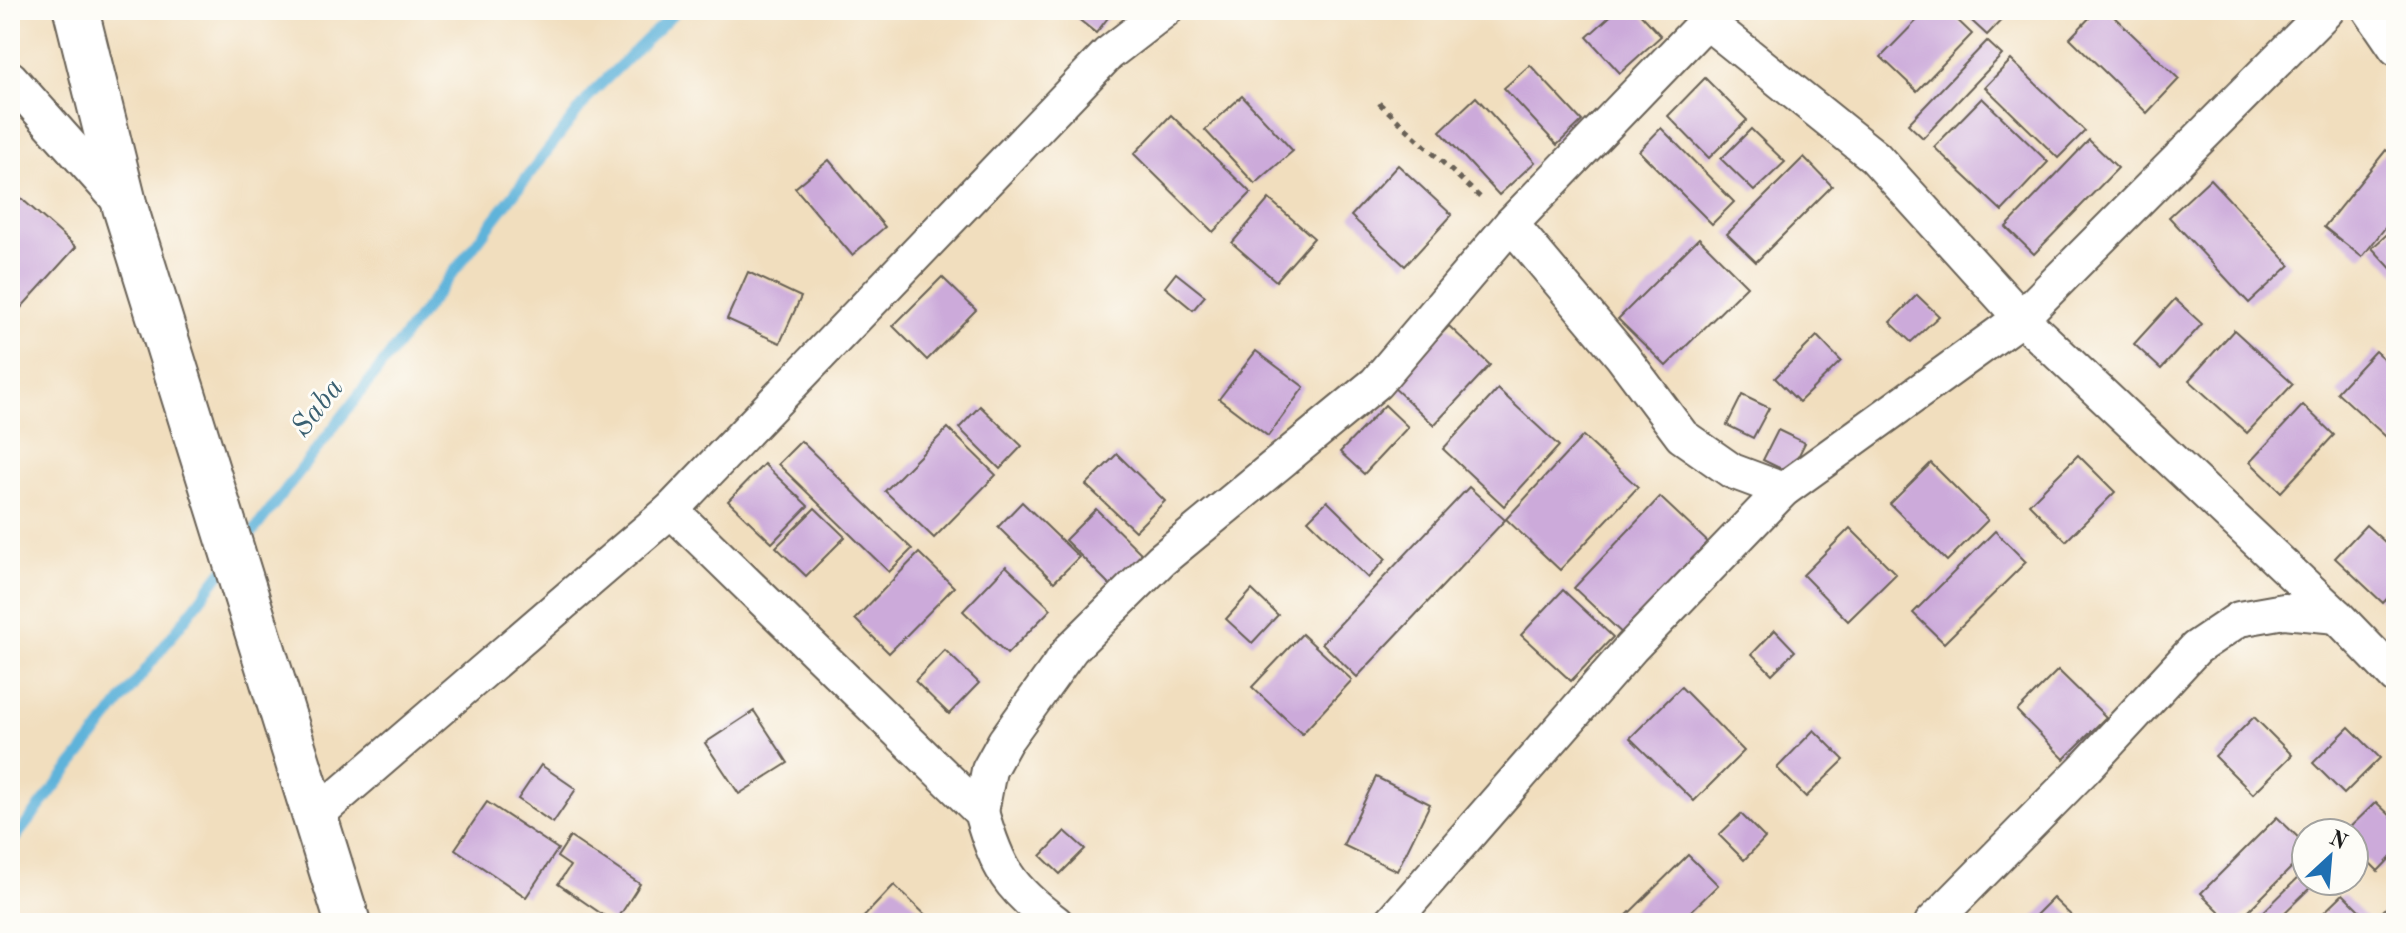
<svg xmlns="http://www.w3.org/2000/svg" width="2406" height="933" viewBox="0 0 2406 933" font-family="'Old Standard TT',serif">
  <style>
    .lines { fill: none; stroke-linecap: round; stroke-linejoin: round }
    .stream { stroke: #5eb3da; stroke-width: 11 }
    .building { fill: #ccaada }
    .street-casing { stroke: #676055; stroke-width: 38 }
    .secondary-casing { stroke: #676055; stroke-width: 48 }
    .path { stroke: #676055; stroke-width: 5; stroke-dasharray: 6 6; stroke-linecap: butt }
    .street { stroke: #fff; stroke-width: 34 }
    .secondary { stroke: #fff; stroke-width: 44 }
    .labels { text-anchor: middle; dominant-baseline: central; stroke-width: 6; stroke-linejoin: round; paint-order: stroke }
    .water-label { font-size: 30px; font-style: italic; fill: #3a6071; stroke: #fdfcf7 }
  </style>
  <rect width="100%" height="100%" fill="#fdfcf7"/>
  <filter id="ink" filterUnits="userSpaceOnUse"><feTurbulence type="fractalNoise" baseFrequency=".0125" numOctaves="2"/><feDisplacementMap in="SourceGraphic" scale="16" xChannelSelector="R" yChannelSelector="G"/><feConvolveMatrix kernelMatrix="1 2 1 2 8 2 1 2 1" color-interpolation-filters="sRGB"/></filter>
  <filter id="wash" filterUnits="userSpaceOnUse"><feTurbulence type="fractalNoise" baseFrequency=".006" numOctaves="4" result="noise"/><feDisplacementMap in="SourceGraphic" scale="32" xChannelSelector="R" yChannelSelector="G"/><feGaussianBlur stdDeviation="1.8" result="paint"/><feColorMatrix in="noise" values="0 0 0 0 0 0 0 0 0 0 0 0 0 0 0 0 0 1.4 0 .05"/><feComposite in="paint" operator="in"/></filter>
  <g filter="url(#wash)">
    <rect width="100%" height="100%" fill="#f1debe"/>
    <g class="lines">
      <g class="stream">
        <path d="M 242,546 L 592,93 L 677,10"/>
        <path d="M 10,845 L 226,566"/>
      </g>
    </g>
    <g id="blocks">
      <g class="building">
        <path d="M 1067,10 L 1114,10 L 1096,33 Z"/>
        <path d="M 1617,10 L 1637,10 L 1661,36 L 1620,73 L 1587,37 Z"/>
        <path d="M 1927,10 L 1947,10 L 1972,34 L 1917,91 L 1881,57 Z"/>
        <path d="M 1960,10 L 2011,10 L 1987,35 Z"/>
        <path d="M 2097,10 L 2107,10 L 2179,79 L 2147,113 L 2070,38 Z"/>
        <path d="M 1987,41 L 2002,55 L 1923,138 L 1908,124 Z"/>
        <path d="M 2011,60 L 2085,131 L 2058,158 L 1985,87 Z"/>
        <path d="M 1530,65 L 1582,121 L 1557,145 L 1504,88 Z"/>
        <path d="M 1705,78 L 1747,120 L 1709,158 L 1668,116 Z"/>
        <path d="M 1242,96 L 1293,151 L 1255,184 L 1205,130 Z"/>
        <path d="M 1476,97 L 1535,162 L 1499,195 L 1440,131 Z"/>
        <path d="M 1982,98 L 2048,162 L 2002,211 L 1934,147 Z"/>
        <path d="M 1171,115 L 1251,193 L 1213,232 L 1134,154 Z"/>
        <path d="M 1661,128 L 1734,202 L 1712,224 L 1639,151 Z"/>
        <path d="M 1751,129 L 1785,162 L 1754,191 L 1721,159 Z"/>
        <path d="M 2089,140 L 2118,168 L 2034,254 L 2006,227 Z"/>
        <path d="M 2386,150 L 2396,158 L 2396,214 L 2362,257 L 2324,227 Z"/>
        <path d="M 1804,157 L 1832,186 L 1756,262 L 1727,234 Z"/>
        <path d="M 829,160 L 885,227 L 852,255 L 795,188 Z"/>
        <path d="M 1398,165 L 1452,215 L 1405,266 L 1351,216 Z"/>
        <path d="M 2210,179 L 2290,265 L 2249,303 L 2169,217 Z"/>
        <path d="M 13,191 L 76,247 L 10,320 L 10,194 Z"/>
        <path d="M 1269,199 L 1314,238 L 1276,281 L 1232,243 Z"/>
        <path d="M 2396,226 L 2396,274 L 2372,248 Z"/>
        <path d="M 1699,238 L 1747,286 L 1666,366 L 1618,319 Z"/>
        <path d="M 748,272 L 801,297 L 780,343 L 727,319 Z"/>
        <path d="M 1176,273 L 1205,296 L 1193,310 L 1165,287 Z"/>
        <path d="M 942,277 L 976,310 L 927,360 L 893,326 Z"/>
        <path d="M 1917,295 L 1939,316 L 1911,342 L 1890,322 Z"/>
        <path d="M 2175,299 L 2202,324 L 2161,369 L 2134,344 Z"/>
        <path d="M 1449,326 L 1490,365 L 1434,425 L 1392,386 Z"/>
        <path d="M 2234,330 L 2293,384 L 2247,433 L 2189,380 Z"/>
        <path d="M 1817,336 L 1841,361 L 1799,402 L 1775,378 Z"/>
        <path d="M 1256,351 L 1304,387 L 1268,436 L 1219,399 Z"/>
        <path d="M 2375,351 L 2396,370 L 2396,446 L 2337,392 Z"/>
        <path d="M 1498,389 L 1559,446 L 1504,506 L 1443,449 Z"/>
        <path d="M 1742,395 L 1769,408 L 1753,438 L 1727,425 Z"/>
        <path d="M 1385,405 L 1408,427 L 1364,474 L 1340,452 Z"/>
        <path d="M 2303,405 L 2334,435 L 2281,492 L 2250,462 Z"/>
        <path d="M 980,406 L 1022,446 L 1000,469 L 959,428 Z"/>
        <path d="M 948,428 L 996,475 L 934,538 L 885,491 Z"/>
        <path d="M 1778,430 L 1805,443 L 1790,473 L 1763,460 Z"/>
        <path d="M 1583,436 L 1638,487 L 1560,570 L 1506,519 Z"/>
        <path d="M 801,441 L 912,549 L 889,572 L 778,464 Z"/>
        <path d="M 1117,454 L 1165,501 L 1135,531 L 1086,485 Z"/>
        <path d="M 2078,455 L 2115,492 L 2066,541 L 2029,504 Z"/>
        <path d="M 1931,463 L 1988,520 L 1947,561 L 1890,504 Z"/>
        <path d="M 764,464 L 808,506 L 772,543 L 728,501 Z"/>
        <path d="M 1469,487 L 1505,520 L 1357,677 L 1322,643 Z"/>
        <path d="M 1660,497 L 1714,548 L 1628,639 L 1574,588 Z"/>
        <path d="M 1327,501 L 1386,559 L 1368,578 L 1308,520 Z"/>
        <path d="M 1022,502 L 1079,557 L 1054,582 L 998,527 Z"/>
        <path d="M 815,508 L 845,537 L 806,576 L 776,547 Z"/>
        <path d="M 1096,509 L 1146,558 L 1115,590 L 1065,540 Z"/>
        <path d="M 2366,525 L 2396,552 L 2396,589 L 2383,603 L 2335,558 Z"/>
        <path d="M 1850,528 L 1896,574 L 1848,621 L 1803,575 Z"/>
        <path d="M 1995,531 L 2026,562 L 1944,643 L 1913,613 Z"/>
        <path d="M 919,553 L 954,587 L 889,653 L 855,619 Z"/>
        <path d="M 1006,566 L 1051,609 L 1007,654 L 963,611 Z"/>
        <path d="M 1252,590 L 1278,615 L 1252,643 L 1226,619 Z"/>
        <path d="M 1563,590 L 1613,637 L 1571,681 L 1521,635 Z"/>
        <path d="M 1775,630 L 1795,651 L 1772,674 L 1752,654 Z"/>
        <path d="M 1302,634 L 1352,680 L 1302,734 L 1252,687 Z"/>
        <path d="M 945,650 L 979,683 L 949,714 L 915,681 Z"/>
        <path d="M 2058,670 L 2106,717 L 2064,759 L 2017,711 Z"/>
        <path d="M 1681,687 L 1744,751 L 1694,801 L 1630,738 Z"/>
        <path d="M 754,711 L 788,763 L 739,794 L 705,743 Z"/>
        <path d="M 2254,717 L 2292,755 L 2253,794 L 2215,756 Z"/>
        <path d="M 2349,727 L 2380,758 L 2344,794 L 2313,763 Z"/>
        <path d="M 1814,730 L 1844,760 L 1806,797 L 1777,768 Z"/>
        <path d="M 541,765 L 576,789 L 553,823 L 518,799 Z"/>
        <path d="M 1376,777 L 1430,804 L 1397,871 L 1343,845 Z"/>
        <path d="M 487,802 L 558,849 L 526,897 L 455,849 Z"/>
        <path d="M 2376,802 L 2396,821 L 2396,852 L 2378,871 L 2354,847 L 2354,833 L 2344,833 Z"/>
        <path d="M 1741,814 L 1765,838 L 1744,860 L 1719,835 Z"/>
        <path d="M 2277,817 L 2306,845 L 2306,853 L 2236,923 L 2231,923 L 2201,893 Z"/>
        <path d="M 1065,831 L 1085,849 L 1060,874 L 1041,856 Z"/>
        <path d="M 570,837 L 640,884 L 615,923 L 558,884 L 570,866 L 557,857 Z"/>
        <path d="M 1688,855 L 1718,885 L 1679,923 L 1619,923 Z"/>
        <path d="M 2306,870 L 2306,881 L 2317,881 L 2274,923 L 2252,923 Z"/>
        <path d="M 894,885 L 934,923 L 858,923 Z"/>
        <path d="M 2343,894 L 2372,923 L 2313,923 Z"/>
        <path d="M 2053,898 L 2079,923 L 2028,923 Z"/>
        <path d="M 2396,898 L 2396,923 L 2393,923 L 2382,912 Z"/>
      </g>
    </g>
  </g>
  <g filter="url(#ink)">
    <use href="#blocks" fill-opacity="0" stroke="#676055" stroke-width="2"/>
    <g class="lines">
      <g class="street-casing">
        <g id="street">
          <path d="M 2370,10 L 2396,48"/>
          <path d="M 1707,22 L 1875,157 L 2021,318 L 2337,616 L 2396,677"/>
          <path d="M 10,78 L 124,206"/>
          <path d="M 1511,224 L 1622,356 L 1682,436 L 1732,471 L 1783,490"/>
          <path d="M 671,510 L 981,812 C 998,869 1008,887 1056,923"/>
          <path d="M 981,812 L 989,770 L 1005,741 L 1071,649 L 1161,560 L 1376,383 L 1511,224 L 1717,10"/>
          <path d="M 314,817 L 671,510 L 1108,54 L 1165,10"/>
          <path d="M 1391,923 L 1631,648 L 1783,490 L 2021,318 L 2327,10"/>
          <path d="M 1932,923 L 2085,768 L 2196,648 L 2239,619 L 2284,611 L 2337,616"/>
        </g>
      </g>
      <g class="secondary-casing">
        <path id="secondary" d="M 76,10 L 125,207 L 348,923"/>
      </g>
      <path class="path" d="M 1379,103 L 1483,200"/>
      <use href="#street" class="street"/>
      <use href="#secondary" class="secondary"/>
    </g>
  </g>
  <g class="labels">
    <g class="water-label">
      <text transform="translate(318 408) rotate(-52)">Saba</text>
    </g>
  </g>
  <rect width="2406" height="933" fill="none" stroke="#fdfcf7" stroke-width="40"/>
  <g transform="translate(2330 857) rotate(26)"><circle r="38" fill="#fdfcf7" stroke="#a3a29f" stroke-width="2"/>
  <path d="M0-6L14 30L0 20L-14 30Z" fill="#1f6fb2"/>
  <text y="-12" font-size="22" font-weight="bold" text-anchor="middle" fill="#1c1c1c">N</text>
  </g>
</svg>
